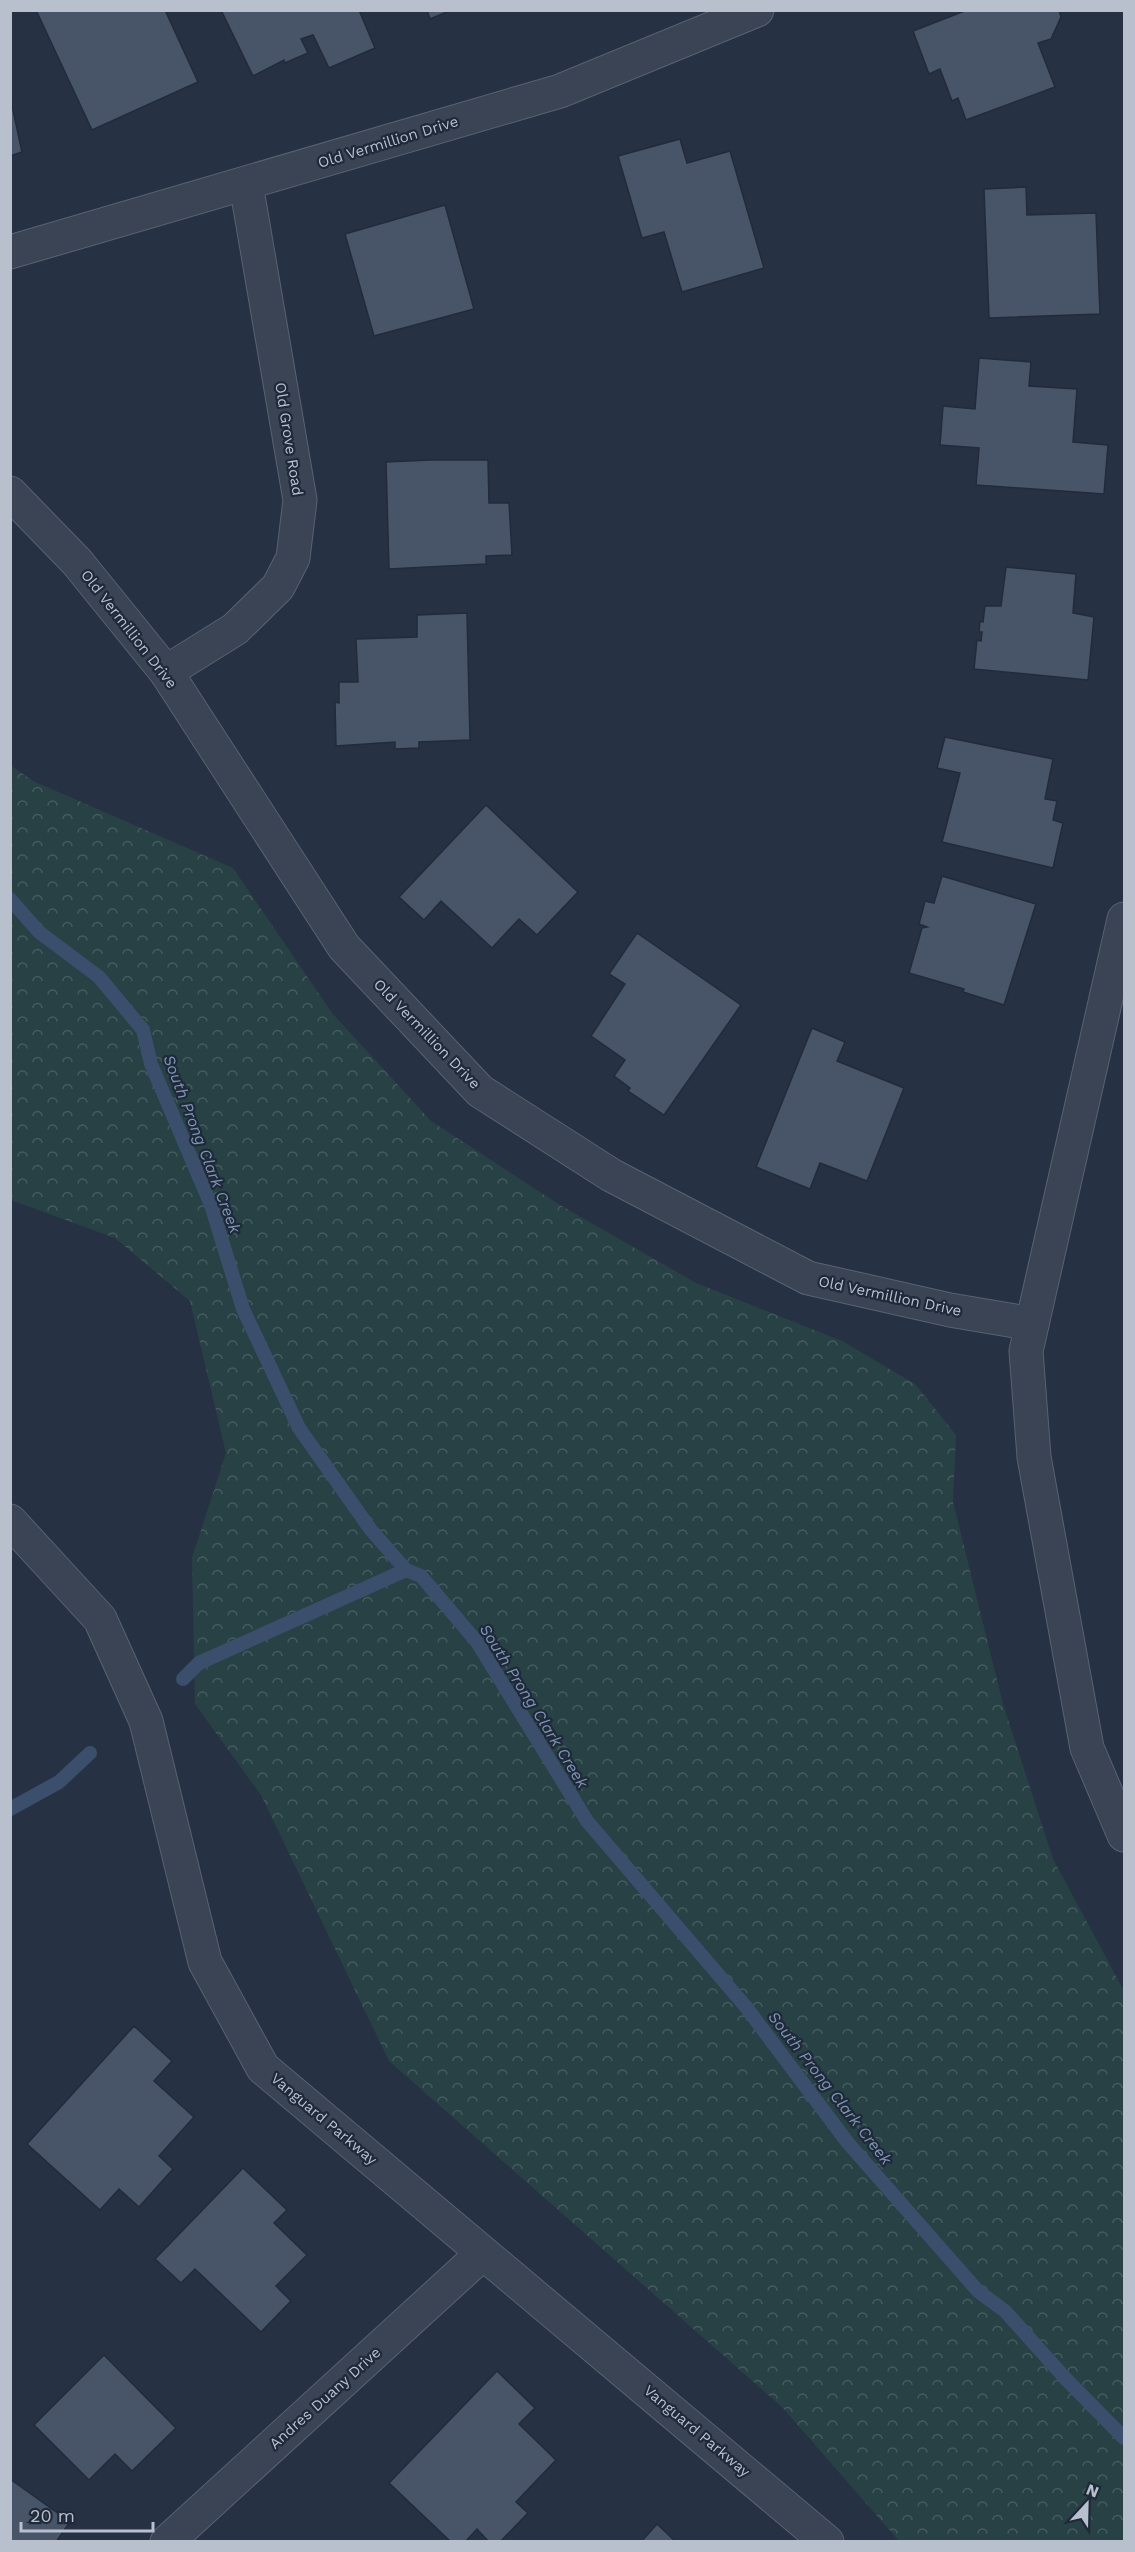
<svg xmlns="http://www.w3.org/2000/svg" width="1135" height="2552" viewBox="0 0 1135 2552" font-family="'Work Sans',sans-serif">
  <style>
    .forest { fill: url(#forest-crowns) }
    .lines { fill: none; stroke-linecap: round; stroke-linejoin: round }
    .stream { stroke: #3b4f6d; stroke-width: 14 }
    .building { fill: #485468; stroke: #212b3b; stroke-width: 1.5 }
    .minor-casing { stroke: #596271; stroke-width: 35 }
    .minor { stroke: #3a4454; stroke-width: 33 }
    .labels { text-anchor: middle; dominant-baseline: central; stroke-width: 4.5; stroke-linejoin: round; paint-order: stroke }
    .street-label { font-size: 15px; fill: #b8c0cd; stroke: #1f2939 }
    .water-label { font-size: 16px; font-style: italic; fill: #7e95b5; stroke: #1f2939 }
  </style>
  <defs>
    <pattern id="forest-crowns" width="20" height="18" patternUnits="userSpaceOnUse" patternTransform="scale(1.5)"><rect width="20" height="18" fill="#284145"/><path d="M2 6a3 3 0 1 1 6 0M12 15a3 3 0 1 1 6 0" fill="none" stroke="#455b5f"/></pattern>
  </defs>
  <rect width="100%" height="100%" fill="#263244"/>
  <path class="forest" d="M 10,765 L 33,781 L 233,868 L 332,1013 L 431,1121 L 560,1205 L 696,1283 L 842,1341 L 915,1384 L 956,1435 L 953,1502 L 1003,1704 L 1053,1859 L 1124,1991 L 1124,2541 L 899,2541 L 782,2407 L 389,2061 L 261,1795 L 195,1704 L 192,1558 L 226,1453 L 190,1301 L 115,1238 L 11,1200 Z"/>
  <g class="lines">
    <g class="stream">
      <path d="M 10,899 L 39,932 L 99,977 L 143,1030 L 151,1064 L 211,1205 L 243,1309 L 299,1428 L 371,1530 L 406,1570 L 421,1576 L 477,1642 L 587,1821 L 746,2007 L 848,2143 L 978,2291 L 1005,2311 L 1065,2378 L 1124,2438"/>
      <path d="M 183,1679 L 199,1663 L 406,1570"/>
      <path d="M 10,1809 L 59,1782 L 90,1753"/>
    </g>
  </g>
  <g class="building">
    <path d="M 36,10 L 165,10 L 198,82 L 92,130 Z"/>
    <path d="M 221,10 L 359,10 L 375,48 L 329,68 L 313,35 L 301,39 L 308,53 L 285,63 L 284,60 L 253,76 Z"/>
    <path d="M 427,10 L 452,10 L 430,19 Z"/>
    <path d="M 967,10 L 1059,10 L 1061,17 L 1051,39 L 1038,43 L 1055,87 L 966,120 L 958,98 L 952,101 L 940,69 L 929,74 L 913,31 Z"/>
    <path d="M 10,96 L 22,152 L 10,156 Z"/>
    <path d="M 680,139 L 687,163 L 730,151 L 764,268 L 682,292 L 664,232 L 642,238 L 618,156 Z"/>
    <path d="M 1026,187 L 1027,215 L 1096,213 L 1100,314 L 989,318 L 984,189 Z"/>
    <path d="M 445,205 L 474,309 L 374,336 L 345,234 Z"/>
    <path d="M 979,358 L 1031,362 L 1029,386 L 1077,389 L 1073,442 L 1108,445 L 1104,494 L 976,485 L 979,448 L 940,445 L 943,406 L 975,409 Z"/>
    <path d="M 430,460 L 488,460 L 489,503 L 509,503 L 512,555 L 486,556 L 486,564 L 389,569 L 386,462 Z"/>
    <path d="M 1006,567 L 1076,574 L 1073,613 L 1094,617 L 1088,680 L 974,669 L 977,640 L 981,641 L 982,632 L 979,632 L 980,621 L 983,622 L 985,606 L 1001,606 Z"/>
    <path d="M 467,613 L 470,740 L 419,742 L 419,748 L 395,749 L 395,742 L 336,746 L 335,702 L 339,703 L 339,682 L 358,682 L 356,639 L 417,637 L 417,615 Z"/>
    <path d="M 945,737 L 1053,759 L 1045,799 L 1057,801 L 1053,820 L 1063,823 L 1053,868 L 942,842 L 960,773 L 937,768 Z"/>
    <path d="M 486,805 L 578,892 L 537,935 L 519,919 L 492,948 L 441,901 L 424,920 L 399,897 Z"/>
    <path d="M 942,876 L 1036,904 L 1004,1005 L 963,992 L 964,989 L 909,973 L 922,928 L 927,927 L 919,924 L 925,901 L 934,903 Z"/>
    <path d="M 637,933 L 741,1005 L 664,1115 L 628,1091 L 630,1088 L 614,1076 L 625,1060 L 591,1036 L 625,984 L 609,974 Z"/>
    <path d="M 812,1028 L 845,1042 L 837,1061 L 904,1088 L 867,1181 L 820,1163 L 810,1189 L 756,1167 Z"/>
    <path d="M 134,2026 L 172,2061 L 154,2081 L 194,2117 L 159,2156 L 173,2169 L 139,2207 L 119,2189 L 100,2210 L 27,2144 Z"/>
    <path d="M 243,2168 L 287,2210 L 274,2223 L 307,2255 L 276,2286 L 291,2301 L 261,2332 L 195,2269 L 181,2283 L 155,2259 Z"/>
    <path d="M 104,2355 L 176,2428 L 132,2471 L 115,2454 L 89,2480 L 34,2425 Z"/>
    <path d="M 497,2371 L 535,2408 L 519,2424 L 556,2460 L 516,2502 L 528,2513 L 500,2542 L 489,2542 L 477,2529 L 465,2542 L 451,2542 L 389,2483 Z"/>
    <path d="M 10,2479 L 70,2522 L 56,2542 L 10,2542 Z"/>
    <path d="M 657,2524 L 676,2542 L 641,2542 Z"/>
  </g>
  <g class="lines">
    <g class="minor-casing">
      <g id="minor">
        <path d="M 10,252 L 560,91 L 757,10"/>
        <path d="M 10,493 L 77,562 L 166,672 L 344,947 L 480,1091 L 611,1175 L 808,1278 L 950,1310 L 1032,1324"/>
        <path d="M 166,672 L 235,629 L 278,587 L 293,558 L 300,500 L 246,184"/>
        <path d="M 1124,919 L 1026,1351 L 1034,1457 L 1087,1748 L 1124,1835"/>
        <path d="M 10,1521 L 100,1619 L 146,1721 L 205,1962 L 263,2068 L 827,2542"/>
        <path d="M 167,2542 L 482,2254"/>
      </g>
    </g>
    <use href="#minor" class="minor"/>
  </g>
  <g class="labels">
    <g class="street-label">
      <text transform="translate(388 142) rotate(-17)">Old Vermillion Drive</text>
      <text transform="translate(289 439) rotate(81)">Old Grove Road</text>
      <text transform="translate(129 629) rotate(52)">Old Vermillion Drive</text>
      <text transform="translate(427 1034) rotate(46)">Old Vermillion Drive</text>
      <text transform="translate(890 1296) rotate(12)">Old Vermillion Drive</text>
      <text transform="translate(324 2119) rotate(40)">Vanguard Parkway</text>
      <text transform="translate(325 2398) rotate(-42)">Andres Duany Drive</text>
      <text transform="translate(697 2431) rotate(40)">Vanguard Parkway</text>
    </g>
    <g class="water-label">
      <text transform="translate(202 1144) rotate(69)">South Prong Clark Creek</text>
      <text transform="translate(534 1706) rotate(58)">South Prong Clark Creek</text>
      <text transform="translate(830 2088) rotate(52)">South Prong Clark Creek</text>
    </g>
  </g>
  <rect width="1135" height="2552" fill="none" stroke="#b8c0cd" stroke-width="24"/>
  <g transform="translate(1087 2504) rotate(22)" stroke="#1f2939" stroke-width="4.5" paint-order="stroke">
  <path d="M0-4.5L10 22L0 15L-10 22Z" fill="#b8c0cd"/>
  <text y="-9" font-size="16" font-weight="bold" text-anchor="middle" fill="#b8c0cd">N</text>
  </g>
  <path d="M21 2522v9h132v-9" fill="none" stroke="#b8c0cd" stroke-width="3"/>
  <text x="30" y="2522" font-size="18" fill="#b8c0cd" stroke="#1f2939" stroke-width="4.5" paint-order="stroke">20 m</text>
</svg>
